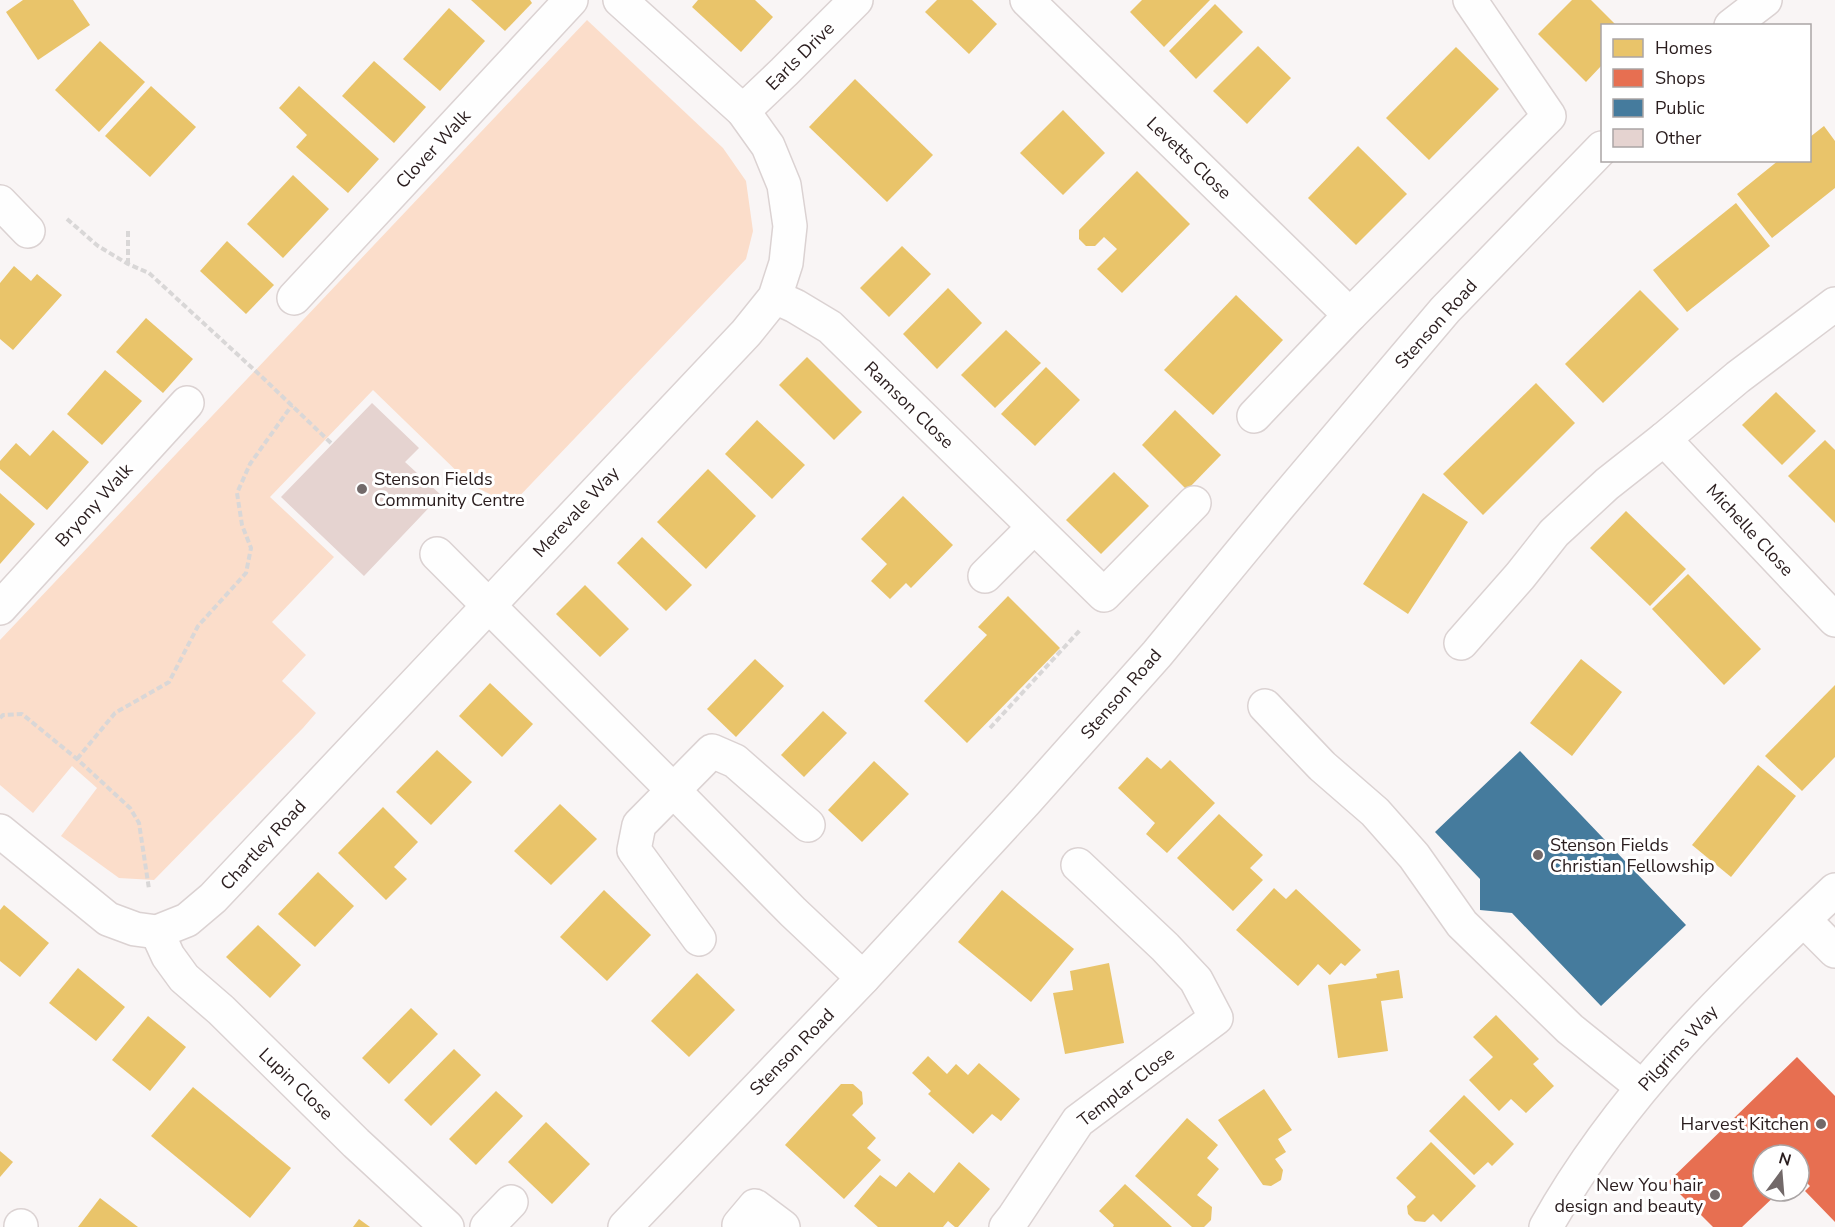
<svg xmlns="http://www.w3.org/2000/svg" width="1835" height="1227" viewBox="0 0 1835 1227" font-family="'Nunito Sans',sans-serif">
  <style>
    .green { fill: #fbddca }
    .homes { fill: #e9c46a }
    .shops { fill: #e76f51 }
    .public { fill: #457b9d }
    .building { fill: #e5d3d0 }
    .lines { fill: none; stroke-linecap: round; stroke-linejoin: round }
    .minor-casing { stroke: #dbd2d2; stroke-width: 36 }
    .path { stroke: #d9d7d7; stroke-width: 4; stroke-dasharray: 6 3; stroke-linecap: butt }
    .minor { stroke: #fefefe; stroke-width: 33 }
    .poi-dot { fill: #726969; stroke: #fff; stroke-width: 2 }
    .labels { text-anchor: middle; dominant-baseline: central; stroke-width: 6; stroke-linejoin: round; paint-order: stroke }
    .street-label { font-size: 18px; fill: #2a1d1e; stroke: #fff }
    .poi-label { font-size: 18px; fill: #2a1d1e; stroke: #fff; text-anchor: start }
  </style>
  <rect width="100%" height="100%" fill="#f9f5f5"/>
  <path class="green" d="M 587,20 L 723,148 L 746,181 L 753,231 L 746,259 L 511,505 L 470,484 L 373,390 L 270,497 L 334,557 L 272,622 L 306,655 L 282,681 L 316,713 L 303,728 L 154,880 L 119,878 L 61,836 L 97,788 L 72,766 L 33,813 L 0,785 L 0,640 Z"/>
  <g class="homes">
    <path d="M 23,0 L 73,0 L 90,25 L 38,60 L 6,12 Z"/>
    <path d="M 471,0 L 530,0 L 532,3 L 505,31 Z"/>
    <path d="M 698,0 L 755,0 L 773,17 L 741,52 L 692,7 Z"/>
    <path d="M 937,0 L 972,0 L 997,24 L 969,54 L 925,12 Z"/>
    <path d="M 1142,0 L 1210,0 L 1164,47 L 1130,12 Z"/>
    <path d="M 1572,0 L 1591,0 L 1617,26 L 1602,26 L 1602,65 L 1586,82 L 1538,34 Z"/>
    <path d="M 1215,4 L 1243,32 L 1196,79 L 1169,51 Z"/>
    <path d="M 449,8 L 485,41 L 440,91 L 403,59 Z"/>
    <path d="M 100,41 L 145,82 L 99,132 L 55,90 Z"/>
    <path d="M 1258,46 L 1291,78 L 1247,124 L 1213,91 Z"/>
    <path d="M 1456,47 L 1499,89 L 1429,160 L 1386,118 Z"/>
    <path d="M 374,61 L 426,107 L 394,143 L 342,96 Z"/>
    <path d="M 855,79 L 933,155 L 887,202 L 809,127 Z"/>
    <path d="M 151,86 L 196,127 L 150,177 L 105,136 Z"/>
    <path d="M 299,86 L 379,159 L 348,193 L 296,147 L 307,135 L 279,108 Z"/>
    <path d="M 1063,110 L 1105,153 L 1063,195 L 1020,153 Z"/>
    <path d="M 1824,126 L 1835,141 L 1835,188 L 1772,238 L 1737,194 L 1779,160 L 1810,160 L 1810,137 Z"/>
    <path d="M 1358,146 L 1407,194 L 1356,245 L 1308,198 Z"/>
    <path d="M 1137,171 L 1190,224 L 1122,293 L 1097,269 L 1117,249 L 1104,237 L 1095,246 L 1086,246 L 1079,239 L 1079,230 Z"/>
    <path d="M 293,175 L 329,209 L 283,258 L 247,224 Z"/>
    <path d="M 1736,203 L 1770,246 L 1687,312 L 1653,270 Z"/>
    <path d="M 227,241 L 274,285 L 246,314 L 200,271 Z"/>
    <path d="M 902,246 L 931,274 L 889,317 L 860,288 Z"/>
    <path d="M 14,266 L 31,281 L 37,274 L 62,295 L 13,350 L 0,339 L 0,283 Z"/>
    <path d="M 948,288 L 982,323 L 937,369 L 903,334 Z"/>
    <path d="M 1640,290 L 1679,329 L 1603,403 L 1565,364 Z"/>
    <path d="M 1236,295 L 1283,340 L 1213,415 L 1164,370 Z"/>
    <path d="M 146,318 L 193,359 L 163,393 L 116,352 Z"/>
    <path d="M 1006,330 L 1041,363 L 995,408 L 961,375 Z"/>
    <path d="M 807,357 L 862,412 L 834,440 L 779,385 Z"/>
    <path d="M 1046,367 L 1080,400 L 1035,446 L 1001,414 Z"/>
    <path d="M 105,370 L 142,401 L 102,445 L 67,414 Z"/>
    <path d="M 1536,383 L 1575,423 L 1483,515 L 1443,474 Z"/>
    <path d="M 1776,392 L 1816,431 L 1782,465 L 1742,425 Z"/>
    <path d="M 1175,410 L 1221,455 L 1187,490 L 1142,445 Z"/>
    <path d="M 757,420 L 805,465 L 772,499 L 725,454 Z"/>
    <path d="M 53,430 L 89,462 L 47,510 L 0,469 L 0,461 L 16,443 L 30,456 Z"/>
    <path d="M 1825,440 L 1835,450 L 1835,523 L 1788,476 Z"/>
    <path d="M 708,469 L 756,516 L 706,569 L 657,522 Z"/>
    <path d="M 1114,472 L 1149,506 L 1101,554 L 1066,520 Z"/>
    <path d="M 0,493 L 35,524 L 0,564 Z"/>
    <path d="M 1423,493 L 1468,522 L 1408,614 L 1363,584 Z"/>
    <path d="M 903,496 L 953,545 L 911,588 L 906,583 L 890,599 L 871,581 L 887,564 L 861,539 Z"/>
    <path d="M 1626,511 L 1686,569 L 1650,606 L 1590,548 Z"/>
    <path d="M 642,537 L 692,585 L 666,611 L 617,563 Z"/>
    <path d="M 1688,574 L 1761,649 L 1724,685 L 1652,609 Z"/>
    <path d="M 585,585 L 629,629 L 600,657 L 556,614 Z"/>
    <path d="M 1008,596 L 1060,648 L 967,743 L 924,701 L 987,635 L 978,627 Z"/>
    <path d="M 755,659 L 784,686 L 736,737 L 707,709 Z"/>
    <path d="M 1581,659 L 1622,692 L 1572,756 L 1530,723 Z"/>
    <path d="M 490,683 L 533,724 L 502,757 L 459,716 Z"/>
    <path d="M 1835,685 L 1835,757 L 1802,791 L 1765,756 Z"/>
    <path d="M 823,711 L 847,733 L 804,777 L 781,755 Z"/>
    <path d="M 437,750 L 472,782 L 431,825 L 396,792 Z"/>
    <path d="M 1147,757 L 1161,769 L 1170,760 L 1215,803 L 1167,853 L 1146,834 L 1155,823 L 1118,788 Z"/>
    <path d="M 874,761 L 909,794 L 862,842 L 828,810 Z"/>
    <path d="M 1758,765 L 1796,796 L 1731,877 L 1692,845 Z"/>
    <path d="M 560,804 L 597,839 L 551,885 L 514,851 Z"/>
    <path d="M 383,807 L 418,842 L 394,867 L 407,879 L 386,900 L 338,853 Z"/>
    <path d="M 1219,814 L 1263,855 L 1250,868 L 1263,880 L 1233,911 L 1177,858 Z"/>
    <path d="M 318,872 L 354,906 L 315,947 L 278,914 Z"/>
    <path d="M 1274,888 L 1286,899 L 1296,889 L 1361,950 L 1345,966 L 1341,963 L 1330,975 L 1318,964 L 1298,986 L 1236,930 Z"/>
    <path d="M 604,890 L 651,935 L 607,981 L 560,937 Z"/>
    <path d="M 1002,890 L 1074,949 L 1031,1002 L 958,942 Z"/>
    <path d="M 4,905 L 49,943 L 20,977 L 0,961 L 0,910 Z"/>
    <path d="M 258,925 L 301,965 L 270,998 L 226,957 Z"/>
    <path d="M 1109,963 L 1124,1043 L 1065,1054 L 1053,993 L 1073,990 L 1070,971 Z"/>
    <path d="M 78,968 L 125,1007 L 96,1041 L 49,1003 Z"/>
    <path d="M 1399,970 L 1403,998 L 1381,1001 L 1388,1051 L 1338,1058 L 1328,985 L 1377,978 L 1376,974 Z"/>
    <path d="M 697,973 L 735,1010 L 689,1057 L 651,1021 Z"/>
    <path d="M 411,1008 L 438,1034 L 389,1084 L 362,1058 Z"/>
    <path d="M 1496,1015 L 1539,1059 L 1533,1064 L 1554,1086 L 1526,1113 L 1511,1099 L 1499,1111 L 1469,1080 L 1493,1057 L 1473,1037 Z"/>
    <path d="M 148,1016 L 186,1047 L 150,1091 L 112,1060 Z"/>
    <path d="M 454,1049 L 481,1075 L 431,1126 L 404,1100 Z"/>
    <path d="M 928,1056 L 947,1074 L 956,1064 L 968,1075 L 979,1063 L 1020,1099 L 1001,1121 L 992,1114 L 973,1134 L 928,1094 L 931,1091 L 912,1073 Z"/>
    <path d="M 841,1084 L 853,1084 L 862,1092 L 863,1104 L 852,1115 L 876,1138 L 867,1148 L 881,1160 L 844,1199 L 785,1145 Z"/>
    <path d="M 193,1087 L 291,1168 L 250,1218 L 151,1136 Z"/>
    <path d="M 1264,1089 L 1292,1130 L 1278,1139 L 1286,1152 L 1275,1159 L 1283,1170 L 1281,1180 L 1271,1186 L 1263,1185 L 1218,1120 Z"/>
    <path d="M 496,1091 L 523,1116 L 476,1165 L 449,1139 Z"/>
    <path d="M 1464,1095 L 1514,1144 L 1492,1166 L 1488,1162 L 1474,1175 L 1429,1131 Z"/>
    <path d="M 1187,1118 L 1218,1145 L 1207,1158 L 1219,1169 L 1197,1195 L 1212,1207 L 1211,1220 L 1204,1227 L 1192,1227 L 1135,1176 Z"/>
    <path d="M 546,1122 L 590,1164 L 552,1204 L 508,1162 Z"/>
    <path d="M 1431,1142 L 1476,1186 L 1441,1222 L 1433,1214 L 1425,1222 L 1415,1221 L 1408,1214 L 1407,1206 L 1416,1197 L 1396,1178 Z"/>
    <path d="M 0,1151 L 13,1162 L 0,1177 Z"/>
    <path d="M 959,1162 L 990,1189 L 958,1227 L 955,1227 L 948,1221 L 943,1227 L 878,1227 L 854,1206 L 880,1175 L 896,1187 L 909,1172 L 934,1193 Z"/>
    <path d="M 1125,1184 L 1172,1227 L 1113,1227 L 1114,1225 L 1099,1211 Z"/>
    <path d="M 100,1198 L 138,1227 L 78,1227 Z"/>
    <path d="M 359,1219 L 370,1227 L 353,1227 Z"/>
  </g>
  <path class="shops" d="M 1797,1057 L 1835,1096 L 1835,1222 L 1805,1191 L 1810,1186 L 1799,1175 L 1799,1155 L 1763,1155 L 1763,1191 L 1780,1191 L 1742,1227 L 1713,1227 L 1668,1182 Z"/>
  <path class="public" d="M 1520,751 L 1686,925 L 1601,1006 L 1512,913 L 1480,910 L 1480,879 L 1435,832 Z"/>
  <path class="building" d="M 372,403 L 419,448 L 405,462 L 441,495 L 364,576 L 281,497 Z"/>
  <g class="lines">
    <g class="minor-casing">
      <g id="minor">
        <path d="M 1027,0 L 1350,315"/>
        <path d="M 1731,26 L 1765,0"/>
        <path d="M 743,111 L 784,72 L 856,0"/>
        <path d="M 0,202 L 28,231"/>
        <path d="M 775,297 L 795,306 L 830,327 L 1104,595 L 1194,503"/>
        <path d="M 294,298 L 571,0"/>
        <path d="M 1835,304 L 1738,377 L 1664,439 L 1835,620"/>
        <path d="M 1254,416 L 1350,315 L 1549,116 L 1470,0"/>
        <path d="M 437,554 L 674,791 L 793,912 L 863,978"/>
        <path d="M 985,576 L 1034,527"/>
        <path d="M 0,608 L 187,403"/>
        <path d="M 1461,643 L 1520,576 L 1554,533 L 1607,484 L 1664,439"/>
        <path d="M 1265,706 L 1322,766 L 1375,812 L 1414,856 L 1462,924 L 1570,1029 L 1642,1087"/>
        <path d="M 0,831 L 108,919 L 135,929 L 157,932 L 187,920 L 213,898 L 746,333 L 775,297 L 786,263 L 790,226 L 784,185 L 768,146 L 743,111 L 620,0"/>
        <path d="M 1804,920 L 1835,951"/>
        <path d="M 157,932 L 168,956 L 184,978 L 221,1010 L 356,1143 L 447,1227"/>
        <path d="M 699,939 L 634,850 L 639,825 L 712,751 L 735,761 L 808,825"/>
        <path d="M 739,1225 L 755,1206 L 783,1227"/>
        <path d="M 21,1227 L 21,1226"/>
        <path d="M 487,1227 L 511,1202"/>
        <path d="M 625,1227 L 863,978 L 1025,802 L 1157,654 L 1279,506 L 1445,310 L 1602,148"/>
        <path d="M 1006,1227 L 1014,1217 L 1078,1121 L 1216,1018 L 1196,980 L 1165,947 L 1078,865"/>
        <path d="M 1546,1227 C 1619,1096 1727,991 1835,890"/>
      </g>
    </g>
    <g class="path">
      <path d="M 67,219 L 98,246 L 128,264 L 149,273 L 262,377 L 333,445"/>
      <path d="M 128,231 L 128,264"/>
      <path d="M 0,718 L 3,715 L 22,714 L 77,759 L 130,808 L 139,823 L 149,889"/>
      <path d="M 990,728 L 1081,629"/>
      <path d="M 77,759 L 115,713 L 169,682 L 198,626 L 246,573 L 251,548 L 242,525 L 237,493 L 250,464 L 292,405"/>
    </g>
    <use href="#minor" class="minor"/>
  </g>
  <g class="poi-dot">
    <circle cx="362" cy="489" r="6"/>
    <circle cx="1538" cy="855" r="6"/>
    <circle cx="1821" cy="1124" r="6"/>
    <circle cx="1715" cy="1195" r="6"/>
  </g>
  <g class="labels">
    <g class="street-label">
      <text transform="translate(800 56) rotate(-45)">Earls Drive</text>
      <text transform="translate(433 149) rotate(-47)">Clover Walk</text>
      <text transform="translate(1189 158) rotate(44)">Levetts Close</text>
      <text transform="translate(1436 324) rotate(-48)">Stenson Road</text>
      <text transform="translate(909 405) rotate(44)">Ramson Close</text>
      <text transform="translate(94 505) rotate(-48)">Bryony Walk</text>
      <text transform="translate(576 512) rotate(-47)">Merevale Way</text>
      <text transform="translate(1750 530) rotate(47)">Michelle Close</text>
      <text transform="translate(1121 694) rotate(-49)">Stenson Road</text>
      <text transform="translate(263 845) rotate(-47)">Chartley Road</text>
      <text transform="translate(1678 1048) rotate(-48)">Pilgrims Way</text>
      <text transform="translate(792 1052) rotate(-46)">Stenson Road</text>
      <text transform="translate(296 1084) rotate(44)">Lupin Close</text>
      <text transform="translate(1126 1087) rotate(-38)">Templar Close</text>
    </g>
    <g class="poi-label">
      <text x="374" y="479">Stenson Fields<tspan x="374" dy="21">Community Centre</tspan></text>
      <text x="1550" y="845">Stenson Fields<tspan x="1550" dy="21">Christian Fellowship</tspan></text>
      <text x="1809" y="1124" text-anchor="end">Harvest Kitchen</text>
      <text x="1703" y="1185" text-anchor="end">New You hair<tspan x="1703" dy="21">design and beauty</tspan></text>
    </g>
  </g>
  <rect x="1601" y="24" width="210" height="138" fill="#ffffff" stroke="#aaa5a5" stroke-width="1.5"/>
  <rect x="1613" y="39" width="30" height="18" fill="#e9c46a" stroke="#aaa5a5" stroke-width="1.5"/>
  <text x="1655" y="54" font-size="18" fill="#2a1d1e">Homes</text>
  <rect x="1613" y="69" width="30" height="18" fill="#e76f51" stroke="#aaa5a5" stroke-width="1.5"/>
  <text x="1655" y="84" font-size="18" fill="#2a1d1e">Shops</text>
  <rect x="1613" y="99" width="30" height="18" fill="#457b9d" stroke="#aaa5a5" stroke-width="1.5"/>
  <text x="1655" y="114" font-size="18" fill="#2a1d1e">Public</text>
  <rect x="1613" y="129" width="30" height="18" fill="#e5d3d0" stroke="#aaa5a5" stroke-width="1.5"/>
  <text x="1655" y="144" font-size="18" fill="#2a1d1e">Other</text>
  <g transform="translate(1781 1173) rotate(16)"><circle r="28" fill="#ffffff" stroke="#aaa5a5" stroke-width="1.5"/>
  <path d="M0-4.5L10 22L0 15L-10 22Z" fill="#726969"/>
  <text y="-9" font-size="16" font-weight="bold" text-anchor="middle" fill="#2a1d1e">N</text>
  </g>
</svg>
